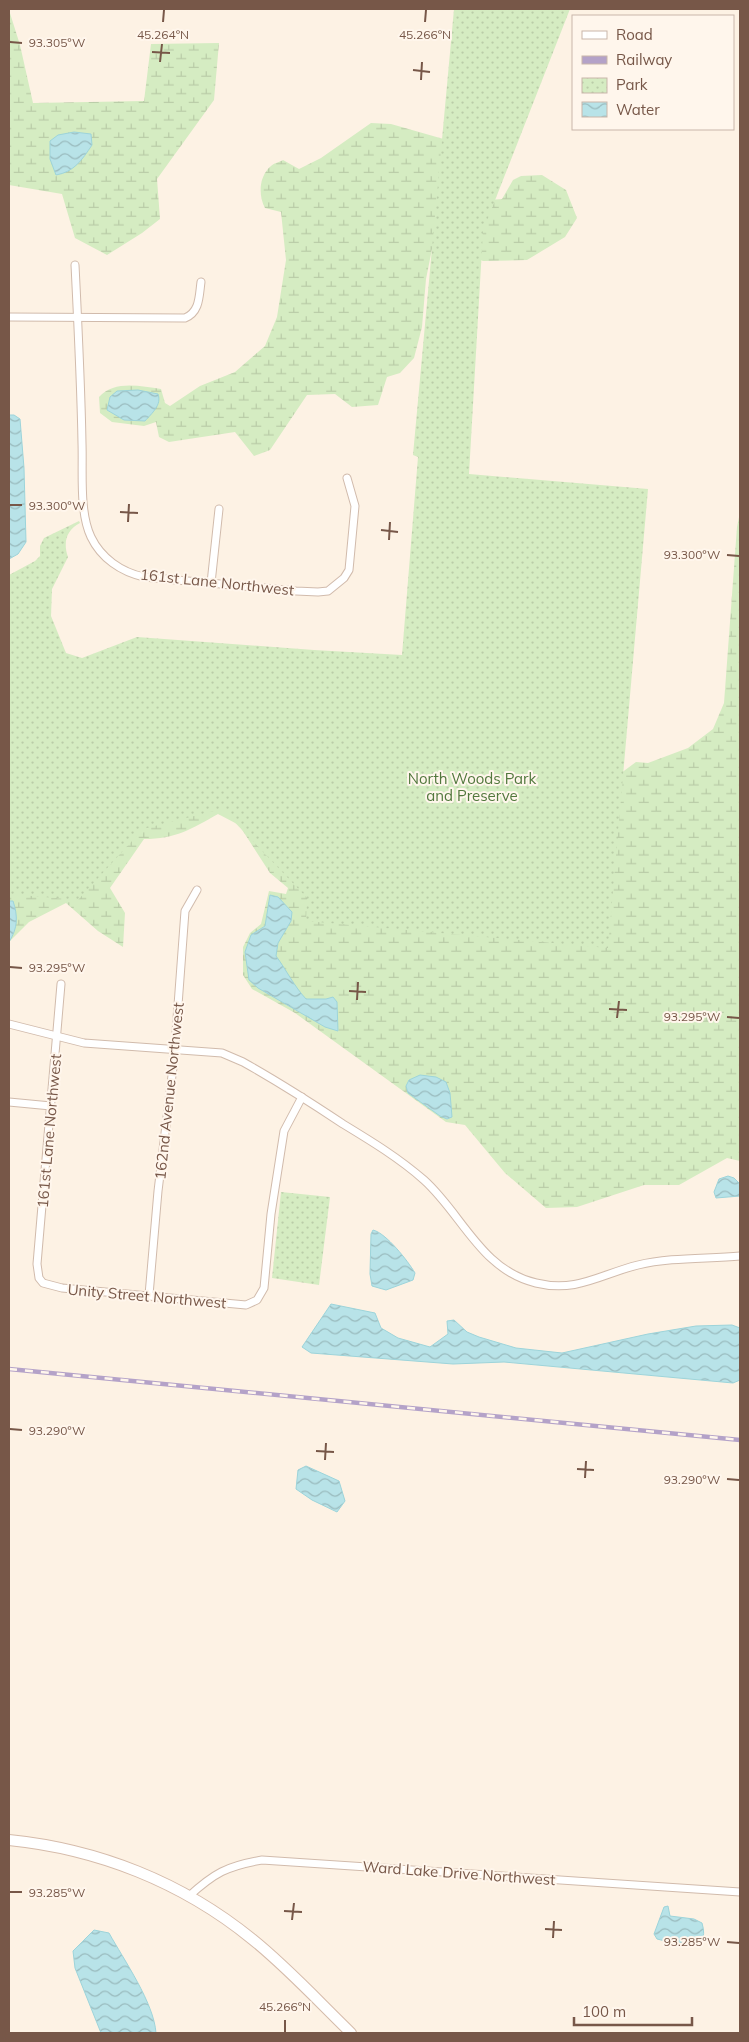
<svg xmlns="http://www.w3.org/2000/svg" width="749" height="2042" viewBox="0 0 749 2042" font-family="Mulish,sans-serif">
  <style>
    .wetland { fill: url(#wetland-marsh) }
    .park { fill: url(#park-dots) }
    .water { fill: url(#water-waves); stroke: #9dd4da }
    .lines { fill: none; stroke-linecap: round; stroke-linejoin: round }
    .street-casing { stroke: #d1bbac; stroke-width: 9 }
    .secondary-casing { stroke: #d5bbaa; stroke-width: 12 }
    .street { stroke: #fff; stroke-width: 7 }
    .secondary { stroke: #fff; stroke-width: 10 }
    .rail-casing { stroke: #b4a2c8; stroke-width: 4.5 }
    .rail { stroke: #fff6ec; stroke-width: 2.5; stroke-dasharray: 8; stroke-linecap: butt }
    .ticks { fill: none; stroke: #775748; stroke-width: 2 }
    .labels { text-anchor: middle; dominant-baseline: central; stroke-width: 4; stroke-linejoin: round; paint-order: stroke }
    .street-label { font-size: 15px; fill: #775748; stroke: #fff6ec }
    .park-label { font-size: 15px; fill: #52783d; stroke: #fff6ec }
    .ticks-label { font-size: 12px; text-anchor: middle; fill: #775748; stroke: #fff6ec; stroke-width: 4; stroke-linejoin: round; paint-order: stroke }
  </style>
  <defs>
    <pattern id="wetland-marsh" width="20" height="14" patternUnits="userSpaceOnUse" patternTransform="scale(1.25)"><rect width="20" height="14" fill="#d5ecc2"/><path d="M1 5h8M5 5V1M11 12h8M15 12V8" fill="none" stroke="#bacca8"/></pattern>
    <pattern id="park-dots" width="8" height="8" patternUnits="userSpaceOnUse" patternTransform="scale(1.25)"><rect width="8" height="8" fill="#d5ecc2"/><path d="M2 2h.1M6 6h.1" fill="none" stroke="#bacca8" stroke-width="1.8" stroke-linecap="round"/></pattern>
    <pattern id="water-waves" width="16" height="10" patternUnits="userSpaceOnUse" patternTransform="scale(1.25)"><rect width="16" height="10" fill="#b8e3e8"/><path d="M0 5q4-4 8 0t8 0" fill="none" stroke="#9abbbe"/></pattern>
  </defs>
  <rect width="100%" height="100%" fill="#fdf2e4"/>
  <g class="wetland">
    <path d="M 9,10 L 20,45 L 33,103 L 144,101 L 151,44 L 219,43 L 214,100 L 157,179 L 160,219 L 142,233 L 107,255 L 75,238 L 62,194 L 9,185 Z"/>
    <path d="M 371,123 L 391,124 L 447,140 L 477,201 L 502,199 L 513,180 L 521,176 L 542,175 L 566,190 L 577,218 L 565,237 L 527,260 L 483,261 L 455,249 L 432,249 L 426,279 L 422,327 L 414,358 L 400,373 L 387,377 L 378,405 L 352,407 L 335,394 L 307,395 L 270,450 L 254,456 L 235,432 L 169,442 L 159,437 L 156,422 L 144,426 L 112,422 L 100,413 L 99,397 C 114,380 140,386 161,389 L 165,403 L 170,406 L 200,386 L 235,372 L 265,346 L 277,317 L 286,260 L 281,212 L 265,208 C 258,195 259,176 271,166 C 274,163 280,162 283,160 L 299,169 L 321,158 Z"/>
    <path d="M 740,512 L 740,1161 L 727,1158 L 679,1185 L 644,1185 L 577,1207 L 546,1208 L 505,1173 L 465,1125 L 446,1122 L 295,1013 L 252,989 L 243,975 L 243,947 L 250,933 L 261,924 L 269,891 L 286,894 L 288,888 L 270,873 L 239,825 L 218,814 C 191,829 176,839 144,839 L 110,888 L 125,913 L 123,947 L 98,931 L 66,903 L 29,922 L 9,942 L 9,639 L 54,691 L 617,776 L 636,762 L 648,763 L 688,748 L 713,729 L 724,703 L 737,527 Z"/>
  </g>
  <g class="park">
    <path d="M 454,9 L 570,9 L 483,231 L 469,474 L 648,489 L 608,948 L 306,921 L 307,898 L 222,809 L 143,829 L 78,900 L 9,894 L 9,575 L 35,561 L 40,556 L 40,546 L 44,538 L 79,521 L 80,523 C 66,530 63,543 68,557 L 52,589 L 51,616 L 66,653 L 82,658 L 137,637 L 314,650 L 402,655 L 418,457 L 413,455 Z"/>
    <path d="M 281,1192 L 330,1197 L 319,1285 L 272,1278 Z"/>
  </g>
  <g class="water">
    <path d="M 74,132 L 91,134 L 92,145 C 82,160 74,172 56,175 L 50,159 L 50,141 L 58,135 Z"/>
    <path d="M 138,390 L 158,394 C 162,405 152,413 145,421 L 124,420 L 107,410 L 110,397 L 117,391 Z"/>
    <path d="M 9,415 L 14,415 L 20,419 L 24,468 L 26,542 L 18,554 L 9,559 Z"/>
    <path d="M 270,895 L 278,897 L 292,912 L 291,921 L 278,943 L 276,956 C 287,971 294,986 306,999 L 326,999 L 333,997 L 337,1002 L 338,1031 L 325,1027 L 258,988 L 249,980 L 245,952 L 251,935 L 265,926 Z"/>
    <path d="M 9,901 L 13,901 C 18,916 18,928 9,942 Z"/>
    <path d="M 420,1075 L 436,1077 L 446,1082 L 450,1093 L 452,1117 L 447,1119 L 440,1116 L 408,1093 L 406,1086 L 409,1080 Z"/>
    <path d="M 728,1176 L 734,1178 L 740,1184 L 740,1196 L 716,1198 L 714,1192 L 719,1179 Z"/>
    <path d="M 373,1230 C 386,1233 408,1261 415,1273 L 413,1280 L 386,1290 L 372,1286 L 370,1274 L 371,1234 Z"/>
    <path d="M 331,1304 L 375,1313 L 381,1328 L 398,1338 L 430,1347 L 448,1334 L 447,1321 L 454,1320 L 467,1332 L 479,1337 L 516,1348 L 562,1353 L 648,1334 L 696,1326 L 732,1325 L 740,1328 L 740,1380 L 733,1383 L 504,1362 L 453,1364 L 311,1353 L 302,1347 Z"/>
    <path d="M 306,1466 L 339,1481 L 345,1501 L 337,1512 L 312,1500 L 296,1489 L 298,1470 Z"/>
    <path d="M 668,1906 L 670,1916 L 694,1919 L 702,1923 C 712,1956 674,1943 657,1939 L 654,1934 L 664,1907 Z"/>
    <path d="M 94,1930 L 109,1933 C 124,1960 154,2003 156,2033 L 101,2033 L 75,1968 L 73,1951 Z"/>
  </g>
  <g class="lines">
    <g class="street-casing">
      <g id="street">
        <path d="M 75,265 C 78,325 81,384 82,443 C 83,471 79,512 91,537 C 101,558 121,572 144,577 L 296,591 L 318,592 L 328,591 L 344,578 L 349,570 L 355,506 L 347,478"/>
        <path d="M 9,317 L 185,318 C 200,312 199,296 201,282"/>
        <path d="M 211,583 L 219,509"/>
        <path d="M 61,984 L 37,1264 L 39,1278 L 43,1283 L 62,1288 L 246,1305 L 257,1300 L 264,1288 L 271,1214 L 284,1131 L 302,1097"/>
        <path d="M 9,1024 L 84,1043 L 222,1053 L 243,1062 C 277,1081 310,1102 343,1124 C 371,1141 399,1158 424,1180 C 462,1214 481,1270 536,1283 C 577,1293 601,1274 638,1265 C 671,1257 707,1259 740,1256"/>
        <path d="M 9,1102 L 51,1106"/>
        <path d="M 149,1295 L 158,1191 L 174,1059 L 185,911 L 197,890"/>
        <path d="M 188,1897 C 214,1873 227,1866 262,1860 L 740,1892"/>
      </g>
    </g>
    <g class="secondary-casing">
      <path id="secondary" d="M 9,1840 C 98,1849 182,1882 252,1939 C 287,1967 318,2001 351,2033"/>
    </g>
    <use href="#street" class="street"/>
    <use href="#secondary" class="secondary"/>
    <g class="rail-casing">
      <path id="rail" d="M 9,1369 L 740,1440"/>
    </g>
    <use href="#rail" class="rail"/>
  </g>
  <path class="ticks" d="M 163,22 L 164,10M 425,22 L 426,10M 10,42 L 22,43M 152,52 L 170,53M 160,62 L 162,44M 413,70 L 430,72M 421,80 L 422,62M 10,505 L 22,505M 120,512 L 138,513M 128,522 L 129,504M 381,530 L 398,532M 389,540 L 390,522M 727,555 L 739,556M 10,967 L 22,968M 349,991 L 366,992M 357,1000 L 358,982M 609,1009 L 627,1010M 727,1017 L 739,1018M 617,1018 L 619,1001M 10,1429 L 22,1430M 316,1451 L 334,1452M 325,1460 L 326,1443M 577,1469 L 594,1470M 585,1478 L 586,1461M 727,1479 L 739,1480M 10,1892 L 22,1892M 284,1911 L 302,1912M 292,1920 L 294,1903M 545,1929 L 562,1930M 553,1938 L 554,1921M 727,1942 L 739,1943M 285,2032 L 285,2020"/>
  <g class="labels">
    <g class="street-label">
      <text transform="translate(217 582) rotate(6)">161st Lane Northwest</text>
      <text transform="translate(169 1091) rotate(-84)">162nd Avenue Northwest</text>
      <text transform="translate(49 1131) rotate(-85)">161st Lane Northwest</text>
      <text transform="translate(147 1296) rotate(5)">Unity Street Northwest</text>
      <text transform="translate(459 1873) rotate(4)">Ward Lake Drive Northwest</text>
    </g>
    <g class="park-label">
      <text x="472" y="778">North Woods Park<tspan x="472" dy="17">and Preserve</tspan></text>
    </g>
  </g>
  <g class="ticks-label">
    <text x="163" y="39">45.264°N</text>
    <text x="425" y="39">45.266°N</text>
    <text x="57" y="47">93.305°W</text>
    <text x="57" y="510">93.300°W</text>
    <text x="692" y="559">93.300°W</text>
    <text x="57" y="972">93.295°W</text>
    <text x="692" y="1021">93.295°W</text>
    <text x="57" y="1435">93.290°W</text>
    <text x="692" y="1484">93.290°W</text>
    <text x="57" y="1897">93.285°W</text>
    <text x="692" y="1946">93.285°W</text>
    <text x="285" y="2011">45.266°N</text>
  </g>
  <rect width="749" height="2042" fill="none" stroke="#775748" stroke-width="20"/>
  <rect x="572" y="15" width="162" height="115" fill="#fff6ec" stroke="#c9b6aa"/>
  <rect x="582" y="31" width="25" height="8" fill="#ffffff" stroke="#c9b6aa"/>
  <text x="616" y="40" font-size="15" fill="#775748">Road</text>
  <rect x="582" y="56" width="25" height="8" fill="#b4a2c8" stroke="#c9b6aa"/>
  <text x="616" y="65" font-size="15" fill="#775748">Railway</text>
  <rect x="582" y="78" width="25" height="15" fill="url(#park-dots)" stroke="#c9b6aa"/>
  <text x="616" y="90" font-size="15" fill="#775748">Park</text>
  <rect x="582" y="102" width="25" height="15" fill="url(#water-waves)" stroke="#c9b6aa"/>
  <text x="616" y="115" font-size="15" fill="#775748">Water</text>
  <path d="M574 2017v8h118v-8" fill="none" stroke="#775748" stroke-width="2.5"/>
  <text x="582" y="2017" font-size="15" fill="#775748" stroke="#fff6ec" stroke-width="4" paint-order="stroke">100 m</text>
</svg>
